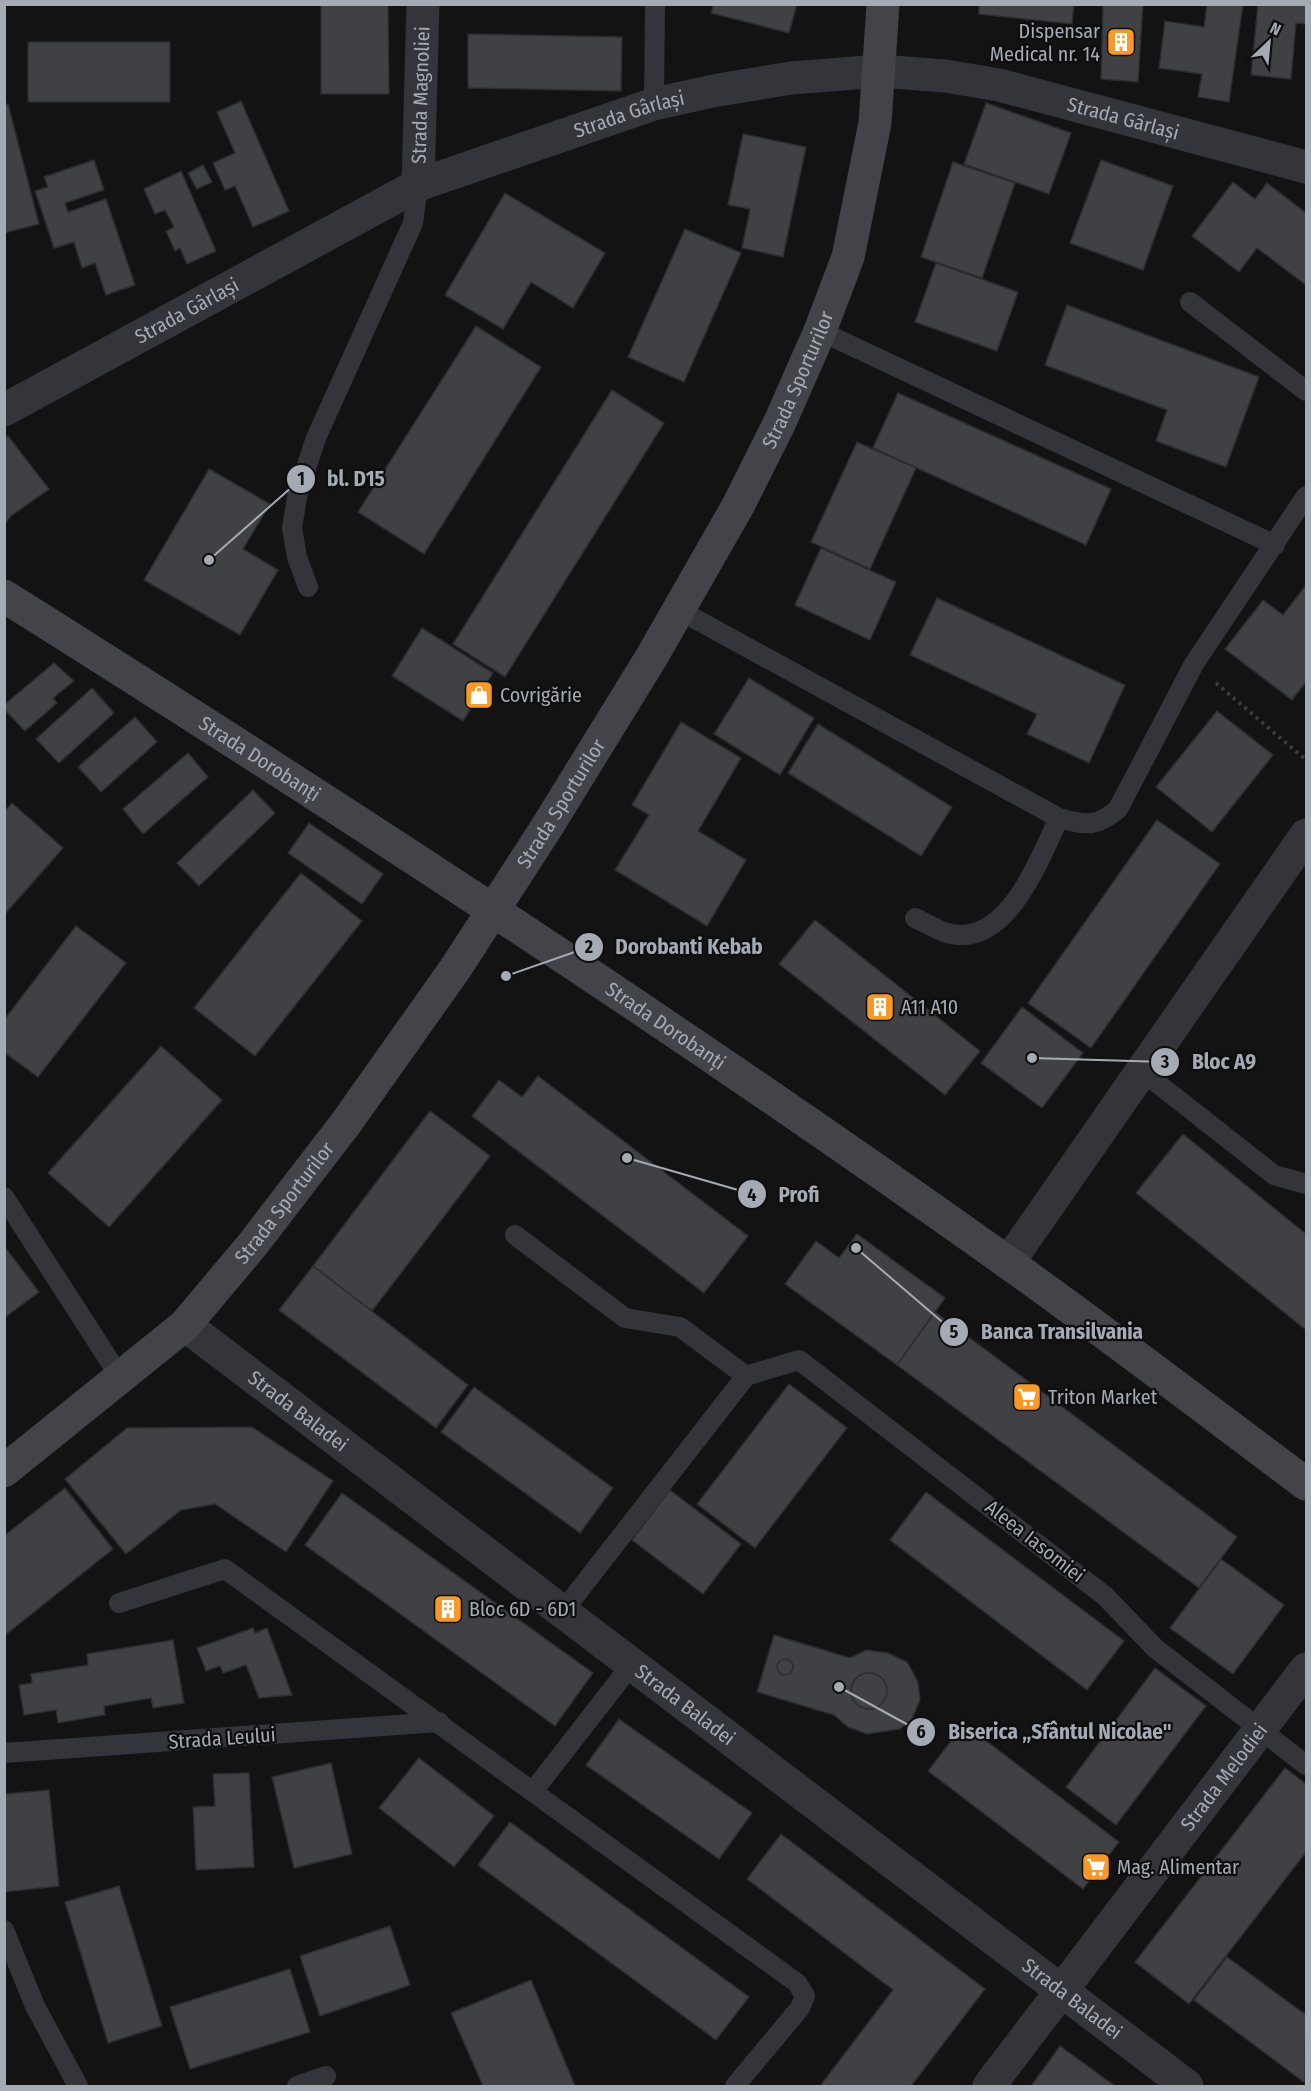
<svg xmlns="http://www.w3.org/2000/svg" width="1311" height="2091" viewBox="0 0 1311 2091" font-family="'Fira Sans Condensed',sans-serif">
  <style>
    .building { fill: #3f4145; stroke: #2d2d31; stroke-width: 1.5 }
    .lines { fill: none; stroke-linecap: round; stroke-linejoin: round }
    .path { stroke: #3a3c41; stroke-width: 4; stroke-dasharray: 3 4.5; stroke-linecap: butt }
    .service { stroke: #34353a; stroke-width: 20 }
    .minor { stroke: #34353a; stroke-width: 33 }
    .secondary { stroke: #42444a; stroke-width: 33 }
    .labels { text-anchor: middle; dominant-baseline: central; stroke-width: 4.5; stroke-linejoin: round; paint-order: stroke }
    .poi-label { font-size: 20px; fill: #a4abb5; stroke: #0e0e0f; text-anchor: start }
    .street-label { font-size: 20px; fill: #a4abb5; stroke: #0e0e0f }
    .leader { fill: none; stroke: #a4abb5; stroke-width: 2 }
    .callout-dot { fill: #a4abb5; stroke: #0e0e0f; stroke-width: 2 }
    .mark-label { font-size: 18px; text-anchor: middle; font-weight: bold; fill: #111 }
    .callout-label { font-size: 21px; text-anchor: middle; font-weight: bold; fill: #a4abb5; stroke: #0e0e0f; stroke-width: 4.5; stroke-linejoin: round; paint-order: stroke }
  </style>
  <rect width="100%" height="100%" fill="#131314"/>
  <g class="building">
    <path d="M 321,4 L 388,4 L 389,94 L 321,94 Z"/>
    <path d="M 714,4 L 797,4 L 789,33 L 711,13 Z"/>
    <path d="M 979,4 L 1074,4 L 1072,24 L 979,14 Z"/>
    <path d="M 1103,4 L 1143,4 L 1138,82 L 1101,79 Z"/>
    <path d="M 1207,4 L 1243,4 L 1229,102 L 1198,97 L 1202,74 L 1159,68 L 1165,21 L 1204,27 Z"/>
    <path d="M 1258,4 L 1306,4 L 1306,24 L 1296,23 L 1291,79 L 1251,75 Z"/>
    <path d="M 468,34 L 622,37 L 621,91 L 468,88 Z"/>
    <rect x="28" y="42" width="142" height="60"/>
    <path d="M 241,101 L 289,211 L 253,227 L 235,186 L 225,190 L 213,163 L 235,153 L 217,112 Z"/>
    <path d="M 986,103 L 1071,133 L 1049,194 L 964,164 Z"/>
    <path d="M 8,104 L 39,224 L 4,233 L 4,105 Z"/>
    <path d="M 743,134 L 806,147 L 783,257 L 742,248 L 750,209 L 728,205 Z"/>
    <path d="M 94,160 L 104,190 L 65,203 L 68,212 L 106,199 L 135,285 L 106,295 L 95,263 L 82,268 L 74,242 L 54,248 L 35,191 L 48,187 L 44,177 Z"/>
    <path d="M 1101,160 L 1173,186 L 1143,270 L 1070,243 Z"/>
    <path d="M 953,162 L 1015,183 L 982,278 L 921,257 Z"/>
    <path d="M 203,165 L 212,182 L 197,189 L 188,173 Z"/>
    <path d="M 181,171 L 216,251 L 187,264 L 180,248 L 175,251 L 166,231 L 174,227 L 165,210 L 155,214 L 144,189 Z"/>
    <path d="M 1233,182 L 1255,199 L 1267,183 L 1306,213 L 1306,285 L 1257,248 L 1239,272 L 1192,236 Z"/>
    <path d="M 505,193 L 605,253 L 573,308 L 531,282 L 503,329 L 445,295 Z"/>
    <path d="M 685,229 L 741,253 L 684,382 L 628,357 Z"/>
    <path d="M 936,263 L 1018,292 L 997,351 L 915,322 Z"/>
    <path d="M 1067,305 L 1259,377 L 1226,467 L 1156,441 L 1167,410 L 1045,365 Z"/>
    <path d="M 476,326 L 541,367 L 424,554 L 358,512 Z"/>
    <path d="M 612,390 L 664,423 L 505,677 L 453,644 Z"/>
    <path d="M 898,393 L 1111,489 L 1086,545 L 873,448 Z"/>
    <path d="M 8,436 L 49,489 L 11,516 L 4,525 L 4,438 Z"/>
    <path d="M 857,442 L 916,468 L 870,569 L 811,542 Z"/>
    <path d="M 209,469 L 270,504 L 243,549 L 278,570 L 240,635 L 144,580 Z"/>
    <path d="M 821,548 L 896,582 L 870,640 L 795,605 Z"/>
    <path d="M 1306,585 L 1306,682 L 1292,700 L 1225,649 L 1263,600 L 1283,615 Z"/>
    <path d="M 937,598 L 1125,685 L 1089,763 L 1027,734 L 1037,714 L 910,655 Z"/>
    <path d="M 422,628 L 493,673 L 463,721 L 392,676 Z"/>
    <path d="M 54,663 L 74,681 L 53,698 L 57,703 L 25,731 L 4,709 L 4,705 Z"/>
    <path d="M 749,678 L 814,718 L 780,775 L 714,734 Z"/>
    <path d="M 92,688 L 114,713 L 59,763 L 36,739 Z"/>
    <path d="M 1217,711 L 1273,755 L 1212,832 L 1156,787 Z"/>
    <path d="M 135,717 L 157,742 L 101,792 L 78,767 Z"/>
    <path d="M 681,722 L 741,758 L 698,831 L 746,860 L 707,926 L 615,870 L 649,815 L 632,805 Z"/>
    <path d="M 818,724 L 952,807 L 921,856 L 788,773 Z"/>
    <path d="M 188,753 L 208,777 L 143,834 L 123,809 Z"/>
    <path d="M 253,790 L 275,813 L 199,886 L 177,863 Z"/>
    <path d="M 12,803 L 63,848 L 4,915 L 4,812 Z"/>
    <path d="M 1157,820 L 1220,864 L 1091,1048 L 1028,1003 Z"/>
    <path d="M 309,823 L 383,874 L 362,904 L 288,853 Z"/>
    <path d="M 301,873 L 362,921 L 255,1056 L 194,1008 Z"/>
    <path d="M 815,920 L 980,1051 L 945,1095 L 779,964 Z"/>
    <path d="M 76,926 L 126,963 L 38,1077 L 4,1052 L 4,1020 Z"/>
    <path d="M 1022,1007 L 1083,1053 L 1042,1108 L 981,1063 Z"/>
    <path d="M 161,1046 L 222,1100 L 109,1227 L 48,1173 Z"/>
    <path d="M 538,1076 L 748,1236 L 704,1293 L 472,1116 L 499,1080 L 522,1097 Z"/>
    <path d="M 430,1111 L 490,1156 L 372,1311 L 313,1266 Z"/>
    <path d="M 1183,1134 L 1306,1234 L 1306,1330 L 1136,1193 Z"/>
    <path d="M 857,1234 L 945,1298 L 897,1365 L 785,1284 L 816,1241 L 839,1258 Z"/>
    <path d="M 4,1246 L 39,1292 L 4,1318 Z"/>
    <path d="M 313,1266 L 468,1385 L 436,1428 L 279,1310 Z"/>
    <path d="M 935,1312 L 1237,1537 L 1199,1588 L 897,1365 Z"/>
    <path d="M 789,1384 L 847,1428 L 755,1548 L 697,1504 Z"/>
    <path d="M 474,1387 L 613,1488 L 580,1533 L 441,1432 Z"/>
    <path d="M 252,1427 L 333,1481 L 286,1552 L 215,1504 L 181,1510 L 126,1554 L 65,1479 L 127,1428 Z"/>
    <path d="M 65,1488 L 113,1549 L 4,1636 L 4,1536 Z"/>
    <path d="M 670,1490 L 741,1544 L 703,1594 L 632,1540 Z"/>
    <path d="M 926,1492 L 1124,1641 L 1087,1690 L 890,1540 Z"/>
    <path d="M 342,1493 L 593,1673 L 555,1726 L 305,1545 Z"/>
    <path d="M 1221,1559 L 1284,1605 L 1233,1674 L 1170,1628 Z"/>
    <path d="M 253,1628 L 255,1633 L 267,1628 L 292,1695 L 259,1698 L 246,1665 L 223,1673 L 220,1666 L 206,1671 L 197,1648 Z"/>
    <path d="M 774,1635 L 850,1658 L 866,1650 L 888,1653 L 907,1662 L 918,1682 L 920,1700 L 912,1719 L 900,1729 L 867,1734 L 848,1727 L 834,1715 L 757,1692 Z"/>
    <path d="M 173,1640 L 184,1703 L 153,1708 L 151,1698 L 104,1706 L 105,1715 L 58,1723 L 56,1710 L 24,1715 L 19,1685 L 32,1683 L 31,1674 L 88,1665 L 87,1654 Z"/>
    <circle cx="785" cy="1667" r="8"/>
    <path d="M 1155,1668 L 1206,1706 L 1116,1825 L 1066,1787 Z"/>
    <circle cx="869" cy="1691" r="18"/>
    <path d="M 619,1719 L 752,1813 L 719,1859 L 586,1765 Z"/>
    <path d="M 964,1724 L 1119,1842 L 1083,1889 L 928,1771 Z"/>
    <path d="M 419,1758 L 494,1816 L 454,1867 L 379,1808 Z"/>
    <path d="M 331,1763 L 352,1854 L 294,1868 L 272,1777 Z"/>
    <path d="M 1285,1768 L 1306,1784 L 1306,1852 L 1189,2004 L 1135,1962 Z"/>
    <path d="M 249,1773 L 254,1867 L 196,1870 L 193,1807 L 215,1806 L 213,1774 Z"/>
    <path d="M 49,1790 L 59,1886 L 4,1892 L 4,1794 Z"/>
    <path d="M 510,1822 L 749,1997 L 716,2040 L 478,1865 Z"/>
    <path d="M 781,1834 L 985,1989 L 911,2086 L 820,2086 L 893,1990 L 747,1879 Z"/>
    <path d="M 119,1886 L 162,2026 L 108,2043 L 65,1902 Z"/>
    <path d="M 390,1926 L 410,1985 L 320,2016 L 300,1956 Z"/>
    <path d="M 1227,1957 L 1306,2015 L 1305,2083 L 1194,2000 Z"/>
    <path d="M 290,1969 L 310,2032 L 190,2069 L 170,2007 Z"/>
    <path d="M 531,1980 L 575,2086 L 483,2086 L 451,2013 Z"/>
    <path d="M 1060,2046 L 1115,2086 L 1031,2086 Z"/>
  </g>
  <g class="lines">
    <path class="path" d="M 1216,683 L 1306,760"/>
    <g class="service">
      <path d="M 654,104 L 655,4"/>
      <path d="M 1190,302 L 1306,391"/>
      <path d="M 820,331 L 1275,545"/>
      <path d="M 308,587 L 297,557 L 292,528 L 298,492 L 316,438 L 413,223 L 418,185"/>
      <path d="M 679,610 L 1059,818 C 1086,825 1096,828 1118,809 L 1194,664 L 1306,496"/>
      <path d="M 915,918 C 924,922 934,928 944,932 C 1006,953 1039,859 1059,818"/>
      <path d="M 1143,1072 L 1274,1175 L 1306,1184"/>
      <path d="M 4,1197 L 120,1377"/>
      <path d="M 515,1235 L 625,1318 L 680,1327 L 746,1376 L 799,1360 L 1105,1596 L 1155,1648 L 1306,1765"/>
      <path d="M 119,1603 L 225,1569 L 797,1983 L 805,1996 L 800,2008 L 735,2086"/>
      <path d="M 563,1611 L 746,1376"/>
      <path d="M 4,1753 L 439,1722"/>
      <path d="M 534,1790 L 632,1664"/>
      <path d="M 4,1930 L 35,2006 L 78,2086"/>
      <path d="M 297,2086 L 326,2076"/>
    </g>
    <g class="minor">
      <path id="s1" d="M 418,185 L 423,4"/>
      <path id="s2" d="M 4,410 L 418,185 L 654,104 L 718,90 L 791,78 L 880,71 L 945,76 L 999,85 L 1306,167"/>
      <path d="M 1008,1263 L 1306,835"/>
      <path id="s3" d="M 185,1325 L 1187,2086"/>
      <path id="s4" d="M 989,2086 L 1306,1669"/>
    </g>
    <g class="secondary">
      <path id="s5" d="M 4,596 C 344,810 680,1029 1007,1262 C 1108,1334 1207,1410 1306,1484"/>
      <path id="s6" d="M 4,1471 L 185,1325 L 253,1244 L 346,1123 L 455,969 L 545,830 L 651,658 L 739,504 L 780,422 L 820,331 L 848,257 L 875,123 L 883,4"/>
    </g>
  </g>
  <defs>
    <g id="building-square" transform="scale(1.5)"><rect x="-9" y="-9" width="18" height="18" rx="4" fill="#f89827" stroke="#0e0e0f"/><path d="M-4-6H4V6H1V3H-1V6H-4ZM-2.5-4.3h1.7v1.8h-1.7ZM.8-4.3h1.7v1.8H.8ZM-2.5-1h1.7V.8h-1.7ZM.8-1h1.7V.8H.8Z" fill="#fff"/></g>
    <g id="shop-square" transform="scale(1.5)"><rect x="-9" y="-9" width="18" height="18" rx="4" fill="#f89827" stroke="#0e0e0f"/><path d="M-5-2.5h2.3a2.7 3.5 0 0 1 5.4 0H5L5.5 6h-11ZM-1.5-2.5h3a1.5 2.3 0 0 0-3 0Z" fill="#fff"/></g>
    <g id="supermarket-square" transform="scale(1.5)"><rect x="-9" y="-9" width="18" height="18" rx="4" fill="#f89827" stroke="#0e0e0f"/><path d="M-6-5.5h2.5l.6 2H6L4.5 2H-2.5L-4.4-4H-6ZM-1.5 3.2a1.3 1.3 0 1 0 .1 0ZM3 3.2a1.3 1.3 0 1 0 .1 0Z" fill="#fff"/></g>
  </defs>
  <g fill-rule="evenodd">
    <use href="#building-square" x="1121" y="42"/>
    <use href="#shop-square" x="479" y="695"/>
    <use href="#building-square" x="880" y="1007"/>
    <use href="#supermarket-square" x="1027" y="1397"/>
    <use href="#building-square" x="448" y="1609"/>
    <use href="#supermarket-square" x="1096" y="1867"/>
  </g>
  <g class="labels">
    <g class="poi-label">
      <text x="1100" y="31" text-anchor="end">Dispensar<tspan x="1100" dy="23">Medical nr. 14</tspan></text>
      <text x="500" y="695">Covrigărie</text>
      <text x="901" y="1007">A11 A10</text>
      <text x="1048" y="1397">Triton Market</text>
      <text x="469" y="1609">Bloc 6D - 6D1</text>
      <text x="1117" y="1867">Mag. Alimentar</text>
    </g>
    <g class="street-label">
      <text stroke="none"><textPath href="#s1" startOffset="90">Strada Magnoliei</textPath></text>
      <text stroke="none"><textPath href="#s2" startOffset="694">Strada Gârlași</textPath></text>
      <text stroke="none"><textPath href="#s2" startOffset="1198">Strada Gârlași</textPath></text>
      <text stroke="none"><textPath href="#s2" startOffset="208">Strada Gârlași</textPath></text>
      <text stroke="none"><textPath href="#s6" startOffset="1362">Strada Sporturilor</textPath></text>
      <text stroke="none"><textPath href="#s5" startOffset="303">Strada Dorobanți</textPath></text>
      <text stroke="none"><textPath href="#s6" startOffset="876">Strada Sporturilor</textPath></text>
      <text stroke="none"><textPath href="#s5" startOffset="789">Strada Dorobanți</textPath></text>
      <text stroke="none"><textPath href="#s6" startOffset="390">Strada Sporturilor</textPath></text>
      <text stroke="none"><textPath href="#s3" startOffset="142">Strada Baladei</textPath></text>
      <text transform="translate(1035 1541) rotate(38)">Aleea Iasomiei</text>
      <text stroke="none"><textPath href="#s3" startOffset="628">Strada Baladei</textPath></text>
      <text transform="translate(222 1738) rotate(-4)">Strada Leului</text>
      <text stroke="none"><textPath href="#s4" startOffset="388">Strada Melodiei</textPath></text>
      <text stroke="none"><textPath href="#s3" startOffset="1114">Strada Baladei</textPath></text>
    </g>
  </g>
  <path class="leader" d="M209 560L301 479M506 976L589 947M1032 1058L1165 1062M627 1158L752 1194M856 1248L954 1332M839 1687L921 1732"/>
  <g class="callout-dot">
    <circle cx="209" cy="560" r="6"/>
    <circle cx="506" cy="976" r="6"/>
    <circle cx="1032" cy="1058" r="6"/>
    <circle cx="627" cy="1158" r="6"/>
    <circle cx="856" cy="1248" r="6"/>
    <circle cx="839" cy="1687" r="6"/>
    <circle cx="301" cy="479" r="15"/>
    <circle cx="589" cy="947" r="15"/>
    <circle cx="1165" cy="1062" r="15"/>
    <circle cx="752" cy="1194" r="15"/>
    <circle cx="954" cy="1332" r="15"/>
    <circle cx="921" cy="1732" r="15"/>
  </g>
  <g class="mark-label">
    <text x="301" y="485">1</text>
    <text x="589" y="953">2</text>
    <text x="1165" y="1068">3</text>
    <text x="752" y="1201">4</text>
    <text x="954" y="1338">5</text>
    <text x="921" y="1738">6</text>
  </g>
  <g class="callout-label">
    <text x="356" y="486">bl. D15</text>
    <text x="689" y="954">Dorobanti Kebab</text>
    <text x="1224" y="1069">Bloc A9</text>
    <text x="799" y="1202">Profi</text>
    <text x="1062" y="1339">Banca Transilvania</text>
    <text x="1060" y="1739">Biserica „Sfântul Nicolae"</text>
  </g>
  <rect width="1311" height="2091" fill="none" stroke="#a4abb5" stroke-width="12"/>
  <g transform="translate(1269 42) rotate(26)" stroke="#0e0e0f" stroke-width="4.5" paint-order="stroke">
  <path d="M0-4.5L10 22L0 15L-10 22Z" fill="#a4abb5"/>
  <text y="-9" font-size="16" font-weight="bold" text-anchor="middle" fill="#a4abb5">N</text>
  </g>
</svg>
